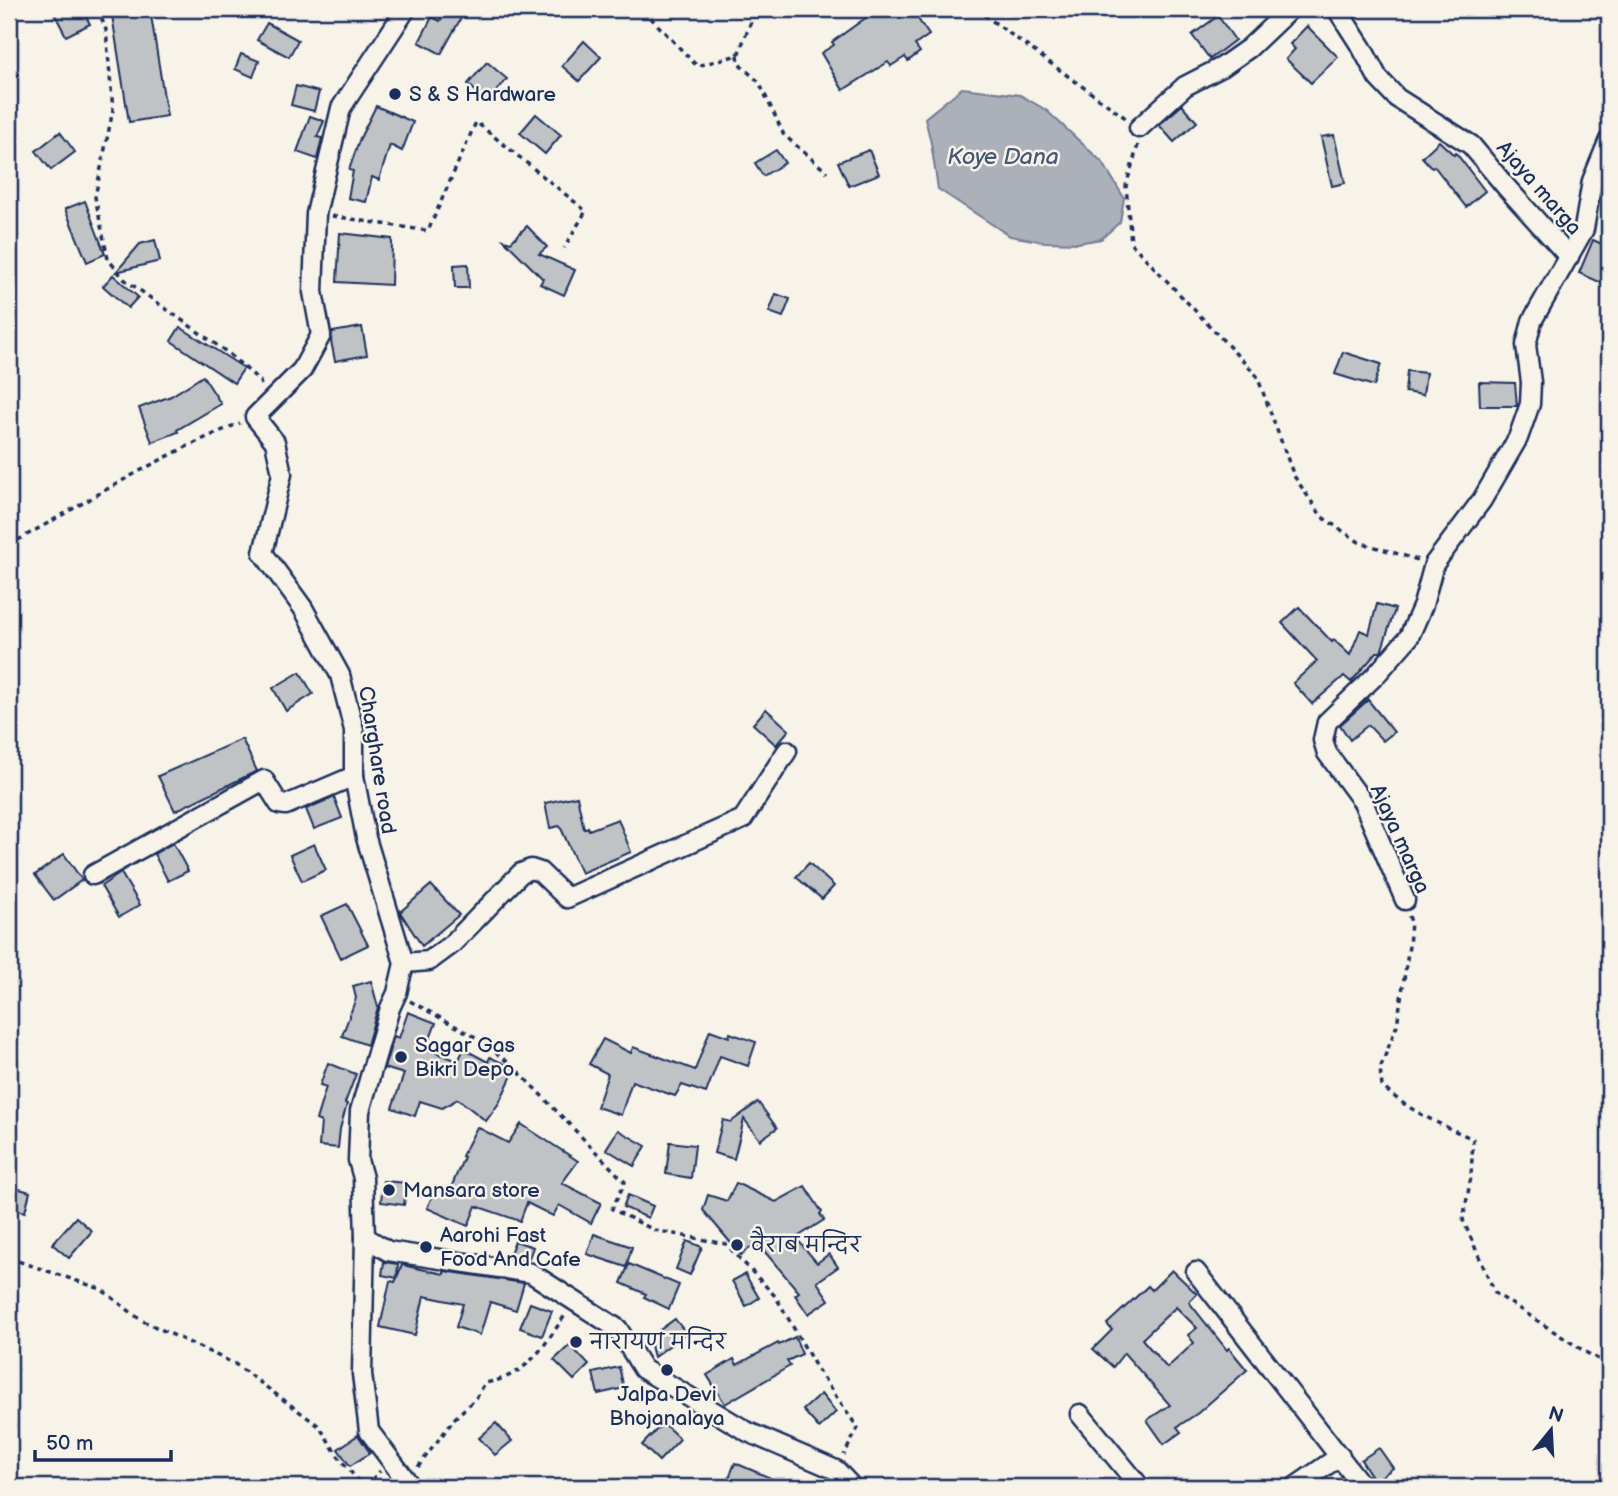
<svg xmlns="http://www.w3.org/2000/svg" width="1618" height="1496" viewBox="0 0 1618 1496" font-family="'Balsamiq Sans','Playpen Sans Deva',sans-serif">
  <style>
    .water { fill: #acb0b9; stroke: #727c95; stroke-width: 2 }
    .building { fill: #c0c3c5; stroke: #1b2f5e; stroke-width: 2; fill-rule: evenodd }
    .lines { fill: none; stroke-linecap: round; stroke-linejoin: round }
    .minor-casing { stroke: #1b2f5e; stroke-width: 23 }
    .path { stroke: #1b2f5e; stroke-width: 3.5; stroke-dasharray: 5 5; stroke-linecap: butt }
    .minor { stroke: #f7f3e8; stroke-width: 18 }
    .poi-dot { fill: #1b2f5e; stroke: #f7f3e8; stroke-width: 2.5 }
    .labels { text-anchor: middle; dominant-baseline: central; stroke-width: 5; stroke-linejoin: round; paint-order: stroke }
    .poi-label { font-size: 21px; fill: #1b2f5e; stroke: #f7f3e8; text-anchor: start }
    .street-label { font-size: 21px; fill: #1b2f5e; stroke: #f7f3e8 }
    .water-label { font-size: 23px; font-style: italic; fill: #465679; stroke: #f7f3e8 }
  </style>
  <rect width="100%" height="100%" fill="#f7f3e8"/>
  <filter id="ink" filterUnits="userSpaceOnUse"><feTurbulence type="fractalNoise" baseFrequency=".0143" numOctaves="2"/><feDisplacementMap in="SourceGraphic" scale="14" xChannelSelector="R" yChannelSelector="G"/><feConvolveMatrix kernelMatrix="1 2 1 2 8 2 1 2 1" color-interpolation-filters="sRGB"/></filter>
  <g filter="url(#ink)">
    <path class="water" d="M 962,88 L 1020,95 L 1046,110 L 1103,163 L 1124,198 L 1120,222 L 1101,239 L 1078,243 L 1045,242 L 1010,236 L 938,189 L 931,143 L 925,118 Z"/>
    <g class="building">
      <path d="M 52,9 L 82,9 L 90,24 L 66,36 Z"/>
      <path d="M 111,9 L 150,9 L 167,116 L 129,122 Z"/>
      <path d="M 447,9 L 466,9 L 441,54 L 419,42 L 432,17 L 440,21 Z"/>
      <path d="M 878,9 L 911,9 L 929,35 L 915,45 L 920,52 L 908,61 L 905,57 L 891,66 L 888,62 L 843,90 L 821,53 L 834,45 L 832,42 Z"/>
      <path d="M 1218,16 L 1235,40 L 1210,59 L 1192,35 Z"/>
      <path d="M 267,23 L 298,40 L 289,57 L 257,40 Z"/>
      <path d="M 1307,26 L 1338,57 L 1311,83 L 1286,59 L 1295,49 L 1290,44 Z"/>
      <path d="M 584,41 L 601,57 L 579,81 L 562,66 Z"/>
      <path d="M 241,54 L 259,61 L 253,77 L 235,69 Z"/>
      <path d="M 487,62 L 507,79 L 487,102 L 468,84 Z"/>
      <path d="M 296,86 L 319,92 L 314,111 L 291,105 Z"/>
      <path d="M 1182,105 L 1197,122 L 1174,142 L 1159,125 Z"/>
      <path d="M 376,106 L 413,122 L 402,151 L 390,145 L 379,180 L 372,177 L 366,202 L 348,198 L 353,171 L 349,170 L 360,138 Z"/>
      <path d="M 536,114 L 561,135 L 545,154 L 520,133 Z"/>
      <path d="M 310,116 L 324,121 L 317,137 L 322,138 L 317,159 L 297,152 Z"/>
      <path d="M 60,132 L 75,152 L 51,170 L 36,151 Z"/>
      <path d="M 1334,135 L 1345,183 L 1332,186 L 1321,137 Z"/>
      <path d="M 1439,141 L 1454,155 L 1456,153 L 1485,191 L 1466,207 L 1434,166 L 1432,168 L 1422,157 Z"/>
      <path d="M 776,150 L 785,163 L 763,176 L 755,163 Z"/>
      <path d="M 869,150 L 879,174 L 849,186 L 838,162 Z"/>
      <path d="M 85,201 L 105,254 L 87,262 L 65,209 Z"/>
      <path d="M 527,226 L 547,247 L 539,254 L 575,270 L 564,295 L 540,284 L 543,279 L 504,240 L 511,242 Z"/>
      <path d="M 340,233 L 392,239 L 391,285 L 337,282 Z"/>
      <path d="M 155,240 L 160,261 L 116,272 L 140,244 Z"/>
      <path d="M 1593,240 L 1609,247 L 1609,271 L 1604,284 L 1579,273 Z"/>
      <path d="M 468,264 L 469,288 L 455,288 L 454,265 Z"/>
      <path d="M 113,275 L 138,297 L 128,308 L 103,286 Z"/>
      <path d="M 776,294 L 790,299 L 783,317 L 769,312 Z"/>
      <path d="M 180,327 L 244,368 L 234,383 L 171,341 Z"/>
      <path d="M 362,327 L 367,355 L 335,361 L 331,341 L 332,332 Z"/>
      <path d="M 1343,352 L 1381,364 L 1374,386 L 1335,374 Z"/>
      <path d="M 1407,371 L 1426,373 L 1423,395 L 1405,392 Z"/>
      <path d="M 203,376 L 221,404 L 177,430 L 178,432 L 152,442 L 139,408 L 171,396 Z"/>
      <path d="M 1479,382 L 1515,383 L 1517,406 L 1480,406 Z"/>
      <path d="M 1377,604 L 1395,609 L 1381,652 L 1377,652 L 1351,682 L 1344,676 L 1312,704 L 1293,683 L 1317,661 L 1282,623 L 1299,607 L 1332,642 L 1334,640 L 1350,655 L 1360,630 L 1369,634 Z"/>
      <path d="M 300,672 L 313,694 L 286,711 L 273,688 Z"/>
      <path d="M 1368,700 L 1394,732 L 1383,741 L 1368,725 L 1350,740 L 1340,725 Z"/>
      <path d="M 766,709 L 789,730 L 776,745 L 753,724 Z"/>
      <path d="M 242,739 L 257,771 L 175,811 L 158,776 Z"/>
      <path d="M 577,796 L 584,829 L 588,827 L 589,830 L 618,819 L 631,852 L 581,873 L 560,826 L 550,828 L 545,803 Z"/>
      <path d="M 334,797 L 342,818 L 314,829 L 306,809 Z"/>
      <path d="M 173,843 L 188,871 L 168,881 L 154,854 Z"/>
      <path d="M 314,844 L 326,870 L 302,881 L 290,855 Z"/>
      <path d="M 64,854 L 82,880 L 54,900 L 35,875 Z"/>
      <path d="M 809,863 L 834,886 L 822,899 L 796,877 Z"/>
      <path d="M 121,873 L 140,905 L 119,917 L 101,886 Z"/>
      <path d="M 431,885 L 459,915 L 422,946 L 400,912 Z"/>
      <path d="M 347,904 L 368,945 L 341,958 L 321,916 Z"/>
      <path d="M 371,981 L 378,1007 L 367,1045 L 342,1036 L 356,998 L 353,986 Z"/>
      <path d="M 408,1012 L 436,1023 L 426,1049 L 458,1061 L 464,1049 L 488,1062 L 490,1057 L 515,1069 L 499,1103 L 486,1121 L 458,1099 L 442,1108 L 420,1101 L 415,1116 L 392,1108 L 404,1074 L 384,1068 L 394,1036 L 399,1038 Z"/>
      <path d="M 710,1030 L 729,1037 L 730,1033 L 756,1042 L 748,1066 L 720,1056 L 706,1093 L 682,1085 L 675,1096 L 632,1081 L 621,1115 L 597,1107 L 608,1074 L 589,1064 L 603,1039 L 631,1053 L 633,1047 L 695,1070 Z"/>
      <path d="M 328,1063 L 356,1074 L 345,1103 L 347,1104 L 340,1129 L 338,1148 L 319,1146 L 321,1122 L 316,1120 L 326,1087 L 320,1085 Z"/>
      <path d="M 758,1102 L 777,1128 L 760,1140 L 744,1119 L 734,1159 L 714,1153 L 723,1120 L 731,1122 Z"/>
      <path d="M 521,1124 L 578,1161 L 562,1183 L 601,1203 L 591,1223 L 559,1205 L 553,1216 L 527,1203 L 520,1221 L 476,1206 L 468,1226 L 427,1208 L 435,1190 L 448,1195 L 464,1157 L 462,1156 L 477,1127 L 508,1143 Z"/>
      <path d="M 618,1130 L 646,1146 L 634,1166 L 606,1149 Z"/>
      <path d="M 670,1142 L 695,1145 L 691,1178 L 666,1174 Z"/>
      <path d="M 383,1181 L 407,1183 L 404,1205 L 381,1202 Z"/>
      <path d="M 736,1183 L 776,1202 L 805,1186 L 822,1212 L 820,1214 L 824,1220 L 796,1238 L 817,1263 L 829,1254 L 838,1267 L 817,1282 L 829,1300 L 808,1314 L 795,1295 L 799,1292 L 765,1252 L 764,1253 L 755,1244 L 741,1255 L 703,1210 L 708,1195 L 727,1201 Z"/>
      <path d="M 9,1186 L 30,1192 L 25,1212 L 9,1208 Z"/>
      <path d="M 628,1195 L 653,1206 L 648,1218 L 623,1207 Z"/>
      <path d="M 76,1217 L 92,1231 L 69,1258 L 52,1244 Z"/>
      <path d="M 594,1234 L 632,1247 L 626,1267 L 587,1254 Z"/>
      <path d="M 515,1241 L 533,1247 L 528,1261 L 508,1258 Z"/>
      <path d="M 687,1241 L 702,1247 L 690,1275 L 676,1269 Z"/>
      <path d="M 384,1262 L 398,1264 L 397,1277 L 402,1265 L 444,1274 L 444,1271 L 524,1283 L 516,1310 L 490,1302 L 480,1335 L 456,1327 L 463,1304 L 424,1296 L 415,1335 L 380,1327 L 390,1281 L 395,1282 L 397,1278 L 382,1275 Z"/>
      <path d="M 629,1264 L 679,1285 L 669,1309 L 644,1297 L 646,1294 L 621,1283 Z"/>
      <path d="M 1172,1270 L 1197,1294 L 1189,1302 L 1227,1350 L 1229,1348 L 1247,1370 L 1198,1413 L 1177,1427 L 1181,1432 L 1164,1444 L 1147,1420 L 1170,1405 L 1124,1353 L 1113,1367 L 1093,1349 L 1112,1330 L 1107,1324 L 1148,1286 L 1152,1290 ZM 1176,1307 L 1197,1328 L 1188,1335 L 1194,1343 L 1167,1368 L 1142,1339 Z"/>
      <path d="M 745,1274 L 759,1298 L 746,1306 L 732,1281 Z"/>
      <path d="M 530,1303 L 552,1311 L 542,1336 L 520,1328 Z"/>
      <path d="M 675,1319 L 686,1333 L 654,1357 L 649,1338 Z"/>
      <path d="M 795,1337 L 802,1354 L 787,1361 L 790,1366 L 725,1404 L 707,1375 L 734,1359 L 737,1365 L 778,1343 L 779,1345 Z"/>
      <path d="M 570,1345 L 589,1365 L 574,1380 L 554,1360 Z"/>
      <path d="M 619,1367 L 624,1388 L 598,1394 L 593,1373 Z"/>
      <path d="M 821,1394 L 836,1412 L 819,1428 L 803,1410 Z"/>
      <path d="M 496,1423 L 512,1441 L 495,1455 L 479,1438 Z"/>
      <path d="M 663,1423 L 680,1439 L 659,1461 L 642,1445 Z"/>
      <path d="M 358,1435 L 370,1453 L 350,1466 L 338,1449 Z"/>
      <path d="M 1379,1448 L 1393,1468 L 1375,1481 L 1361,1460 Z"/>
      <path d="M 735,1463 L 792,1487 L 750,1487 L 729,1478 Z"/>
    </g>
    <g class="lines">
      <g class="minor-casing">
        <g id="minor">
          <path d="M 406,9 L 341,108 L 316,214 L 313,292 L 321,335 L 302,370 L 255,417 L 275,442 L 282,474 L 263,553 L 303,608 L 340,675 L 354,730 L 354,776 L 366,838 L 404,963 L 397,993 L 390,1008 L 360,1111 L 358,1160 L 363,1178 L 365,1237 L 362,1374 L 369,1431 L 411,1487"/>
          <path d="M 1337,9 L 1362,48 L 1378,78 L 1397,98 L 1471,145 L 1507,188 L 1569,257"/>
          <path d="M 1139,128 L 1185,86 L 1222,67 L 1249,48 L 1290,9"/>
          <path d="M 93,875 L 264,780 L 279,804 L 286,805 L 354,776"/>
          <path d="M 1405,900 L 1363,802 L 1327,753 L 1323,740 L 1327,722 L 1376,675 L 1409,637 L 1423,605 L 1434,564 L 1482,500 L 1518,438 L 1530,404 L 1531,382 L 1526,345 L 1532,321 L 1584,229 L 1592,181 L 1609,140"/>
          <path d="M 404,963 L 429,961 L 452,944 L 521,873 L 531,869 L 540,872 L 567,898 L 743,819 L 787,751"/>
          <path d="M 365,1237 L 388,1251 L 531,1273 L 618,1329 L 643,1369 L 748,1432 L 836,1470 L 852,1487"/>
          <path d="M 1196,1272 L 1363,1487"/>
          <path d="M 1080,1414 L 1140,1487"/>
          <path d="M 1295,1487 L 1340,1456"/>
        </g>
      </g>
      <g class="path">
        <path d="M 98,9 L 106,30 L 113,110 L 95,197 L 108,259 L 124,279 L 228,353 L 260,381 L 261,386"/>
        <path d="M 650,9 L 648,15 L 697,66 L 738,55 L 756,9"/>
        <path d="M 976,9 L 1127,119"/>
        <path d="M 738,55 L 739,64 L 759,82 L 784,135 L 827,172"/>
        <path d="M 1138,145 L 1126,186 L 1131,243 L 1257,376 L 1294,476 L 1322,517 L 1359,542 L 1418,560"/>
        <path d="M 332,216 L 428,231 L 476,122 L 586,211 L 564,248"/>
        <path d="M 9,545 C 85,503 160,455 240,423"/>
        <path d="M 1409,916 L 1411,922 L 1409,946 L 1397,1025 L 1380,1069 L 1382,1086 C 1408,1111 1440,1124 1473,1139 L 1471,1177 L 1463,1220 L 1495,1293 L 1587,1353 L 1609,1365"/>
        <path d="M 410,1001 L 477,1038 L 513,1066 L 625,1182 L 612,1209 L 654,1230 L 726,1244 L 776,1297 L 817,1369 L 858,1428 L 844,1455"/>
        <path d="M 9,1258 L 101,1289 L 141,1320 L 235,1364 L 319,1426 L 338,1456 L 363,1487"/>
        <path d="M 418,1467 L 455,1418 L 476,1398 L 485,1383 C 528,1376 542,1348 566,1314"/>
        <path d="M 365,1487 L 380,1471"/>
      </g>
      <use href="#minor" class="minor"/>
    </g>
  </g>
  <g class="poi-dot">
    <circle cx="395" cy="94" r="7"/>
    <circle cx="401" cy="1057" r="7"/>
    <circle cx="389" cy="1190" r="7"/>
    <circle cx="737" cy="1245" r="7"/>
    <circle cx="426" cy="1247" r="7"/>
    <circle cx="576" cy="1342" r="7"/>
    <circle cx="667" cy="1370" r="7"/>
  </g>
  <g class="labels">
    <g class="poi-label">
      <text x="409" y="94">S &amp; S Hardware</text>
      <text x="415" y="1045">Sagar Gas<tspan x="415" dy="24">Bikri Depo</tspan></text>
      <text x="403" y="1190">Mansara store</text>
      <text x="440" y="1235">Aarohi Fast<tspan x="440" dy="24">Food And Cafe</tspan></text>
      <text x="751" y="1245">वैराब मन्दिर</text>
      <text x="590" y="1342">नारायण मन्दिर</text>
      <text x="667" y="1394" text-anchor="middle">Jalpa Devi<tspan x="667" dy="24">Bhojanalaya</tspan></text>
    </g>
    <g class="street-label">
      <text transform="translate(1539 188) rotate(49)">Ajaya marga</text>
      <text transform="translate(377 760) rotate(81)">Charghare road</text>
      <text transform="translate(1400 839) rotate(66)">Ajaya marga</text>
    </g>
    <g class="water-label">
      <text x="1003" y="157">Koye Dana</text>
    </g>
  </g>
  <rect width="1618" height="1496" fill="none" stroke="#f7f3e8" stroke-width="35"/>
  <rect x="18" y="18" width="1583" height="1461" fill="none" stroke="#1b2f5e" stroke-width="2.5" filter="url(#ink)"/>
  <g transform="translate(1551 1430) rotate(18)" stroke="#f7f3e8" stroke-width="5" paint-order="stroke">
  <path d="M0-5L12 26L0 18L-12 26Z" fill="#1b2f5e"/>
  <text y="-10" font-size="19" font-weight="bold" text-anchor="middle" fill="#1b2f5e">N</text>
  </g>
  <path d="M35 1450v10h136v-10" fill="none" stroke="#1b2f5e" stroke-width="3.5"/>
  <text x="46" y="1450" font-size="21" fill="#1b2f5e" stroke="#f7f3e8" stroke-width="5" paint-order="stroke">50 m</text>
</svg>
